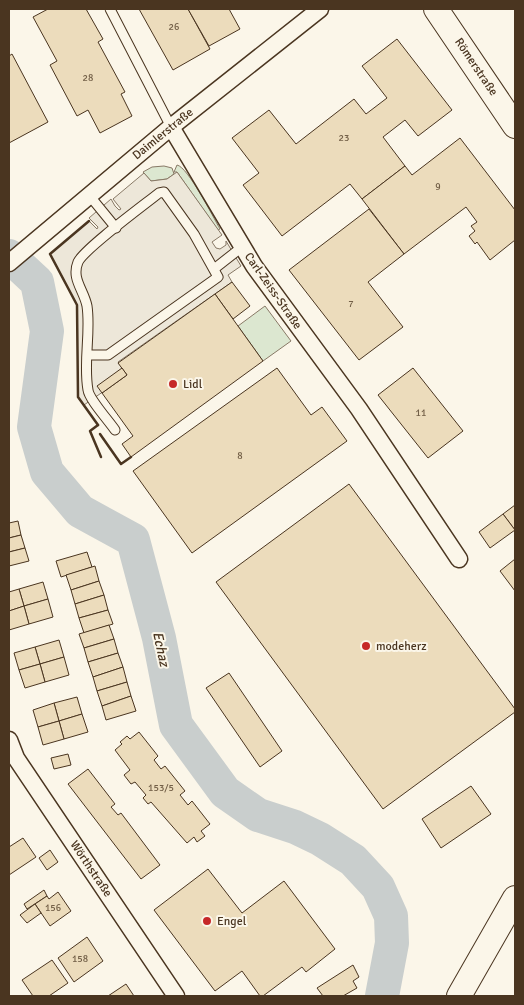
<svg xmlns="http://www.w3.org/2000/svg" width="524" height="1005" viewBox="0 0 524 1005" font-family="Signika,sans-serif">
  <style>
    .green { fill: #dce7d0; stroke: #887966 }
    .parking { fill: #ede7d9; stroke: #887966 }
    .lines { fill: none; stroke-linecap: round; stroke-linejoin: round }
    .river { stroke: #c9cecd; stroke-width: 34 }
    .building { fill: #ecdcbc; stroke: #4a3520 }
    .service-casing { stroke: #4a3520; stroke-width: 11 }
    .minor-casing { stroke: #4a3520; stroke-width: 19 }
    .secondary-casing { stroke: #4a3520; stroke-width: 26 }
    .service { stroke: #fbf6e9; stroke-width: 9 }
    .minor { stroke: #fbf6e9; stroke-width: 16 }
    .secondary { stroke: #fbf6e9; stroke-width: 24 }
    .wall { stroke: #4a3520; stroke-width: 2.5 }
    .poi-dot { fill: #c62828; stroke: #fbf6e9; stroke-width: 2 }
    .labels { text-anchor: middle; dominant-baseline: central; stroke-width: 4; stroke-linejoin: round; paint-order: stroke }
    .number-label { font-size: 10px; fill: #725f47 }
    .street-label { font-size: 12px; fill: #4a3520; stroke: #fbf6e9 }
    .poi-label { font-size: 12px; fill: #4a3520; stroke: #fbf6e9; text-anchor: start }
    .water-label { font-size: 14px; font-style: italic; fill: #4a3520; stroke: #fbf6e9 }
  </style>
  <rect width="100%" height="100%" fill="#fbf6e9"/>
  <g class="green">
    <path d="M 177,165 C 188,167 213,217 220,229 L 218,230 L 177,172 L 174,172 Z"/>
    <path d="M 164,166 L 172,168 L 174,174 L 167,179 L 151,181 L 143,172 L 152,167 Z"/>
    <path d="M 265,306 L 291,341 L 263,361 L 238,326 Z"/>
  </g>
  <path class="parking" d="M 177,172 L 222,235 L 212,242 L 216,248 L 220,249 L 226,245 L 226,241 L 241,266 L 228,275 L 232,282 L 118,362 L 127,375 L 84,405 L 78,397 L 77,305 L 50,254 L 89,221 L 97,229 L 98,227 L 89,218 L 111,199 L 115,206 L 119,210 L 121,209 L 113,199 L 144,173 L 151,181 L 167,179 Z"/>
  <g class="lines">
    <path class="river" d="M 9,256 L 37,282 L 47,331 L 34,427 L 47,472 L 80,511 L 133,540 L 159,638 L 176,725 L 225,792 L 258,815 L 295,827 L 320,839 L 353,860 L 378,887 L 391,916 L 392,943 L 382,996"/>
  </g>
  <g class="building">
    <path d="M 48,9 L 86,9 L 103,39 L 98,42 L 125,92 L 121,94 L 132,116 L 100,133 L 88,110 L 77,116 L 50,65 L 57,61 L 33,17 Z"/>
    <path d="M 139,9 L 188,9 L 210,49 L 173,70 Z"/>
    <path d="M 188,9 L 229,9 L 240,29 L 209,46 Z"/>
    <path d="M 397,39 L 452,110 L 418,136 L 405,120 L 383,137 L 405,166 L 362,199 L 350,184 L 282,236 L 243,185 L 259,173 L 232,138 L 269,110 L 296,144 L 354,99 L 366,114 L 387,98 L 362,66 Z"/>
    <path d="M 12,54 L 48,122 L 9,143 L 9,56 Z"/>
    <path d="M 460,138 L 515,210 L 515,240 L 490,260 L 477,242 L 475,244 L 469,236 L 475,231 L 471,226 L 477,222 L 466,207 L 404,254 L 362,199 L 405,166 L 412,175 Z"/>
    <path d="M 369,209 L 404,254 L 368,282 L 403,327 L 359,360 L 289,270 Z"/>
    <path d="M 232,282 L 250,306 L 233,319 L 215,294 Z"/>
    <path d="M 215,294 L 263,361 L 131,457 L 122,444 L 133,436 L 102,393 L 127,375 L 118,363 Z"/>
    <path d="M 122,368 L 127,375 L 102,393 L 97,386 Z"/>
    <path d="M 277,368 L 311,415 L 322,407 L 347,441 L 192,553 L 133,471 Z"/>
    <path d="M 413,368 L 463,431 L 428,458 L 378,395 Z"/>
    <path d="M 349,484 L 515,709 L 515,712 L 383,809 L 216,582 Z"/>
    <path d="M 515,505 L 515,530 L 503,514 Z"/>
    <path d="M 503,514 L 515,530 L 490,548 L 479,532 Z"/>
    <path d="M 18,521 L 21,535 L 9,538 L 9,523 Z"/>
    <path d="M 21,535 L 25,548 L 9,552 L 9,538 Z"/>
    <path d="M 25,548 L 29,561 L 9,566 L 9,552 Z"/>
    <path d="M 87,552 L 92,567 L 61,577 L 56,561 Z"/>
    <path d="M 515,559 L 515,591 L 500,571 Z"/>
    <path d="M 95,566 L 99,581 L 71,590 L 66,575 Z"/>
    <path d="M 99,581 L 104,595 L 75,604 L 71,590 Z"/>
    <path d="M 43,582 L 48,599 L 24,606 L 19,589 Z"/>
    <path d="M 19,589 L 24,606 L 9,611 L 9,592 Z"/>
    <path d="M 104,595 L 108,610 L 79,618 L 75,604 Z"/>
    <path d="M 48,599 L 53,617 L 29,624 L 24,606 Z"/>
    <path d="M 24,606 L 29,624 L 9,630 L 9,611 Z"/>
    <path d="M 108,610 L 113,624 L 84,633 L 79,618 Z"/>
    <path d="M 109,625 L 114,639 L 84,648 L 79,634 Z"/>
    <path d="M 114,639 L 118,653 L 88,662 L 84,648 Z"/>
    <path d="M 59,640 L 64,657 L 40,664 L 35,647 Z"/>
    <path d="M 35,647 L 40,664 L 19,670 L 14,653 Z"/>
    <path d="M 118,653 L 123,667 L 93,677 L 88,662 Z"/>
    <path d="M 64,657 L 69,675 L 45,682 L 40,664 Z"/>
    <path d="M 40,664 L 45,682 L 25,688 L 19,670 Z"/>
    <path d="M 123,667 L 127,682 L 97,691 L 93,677 Z"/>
    <path d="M 229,673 L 282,751 L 260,767 L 206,688 Z"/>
    <path d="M 127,682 L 131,696 L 102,706 L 97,691 Z"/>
    <path d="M 131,696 L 136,711 L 106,720 L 102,706 Z"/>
    <path d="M 77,697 L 82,714 L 59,721 L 54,703 Z"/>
    <path d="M 54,703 L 59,721 L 38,727 L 33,710 Z"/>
    <path d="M 82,714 L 88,732 L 64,739 L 59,721 Z"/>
    <path d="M 59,721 L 64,739 L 43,745 L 38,727 Z"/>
    <path d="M 139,732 L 158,756 L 154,760 L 161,769 L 165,766 L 185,791 L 180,795 L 188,805 L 192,801 L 210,824 L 201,831 L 205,836 L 197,842 L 194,837 L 187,843 L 151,802 L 148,804 L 143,798 L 146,795 L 135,782 L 131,784 L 124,775 L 130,770 L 115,750 L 122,744 L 120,742 L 127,736 L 130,739 Z"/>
    <path d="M 68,754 L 71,765 L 54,769 L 51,758 Z"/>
    <path d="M 88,769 L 115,804 L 111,807 L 118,815 L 121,813 L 160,865 L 141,879 L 68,784 Z"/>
    <path d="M 471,786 L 491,814 L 441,848 L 422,819 Z"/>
    <path d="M 23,838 L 36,857 L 9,875 L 9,847 Z"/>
    <path d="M 50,850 L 58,862 L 47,870 L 39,858 Z"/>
    <path d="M 208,869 L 242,913 L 284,881 L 335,949 L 306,972 L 302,967 L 263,996 L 260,996 L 242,971 L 215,991 L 154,910 Z"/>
    <path d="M 44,890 L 47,896 L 27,909 L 24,904 Z"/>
    <path d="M 58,892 L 71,911 L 50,926 L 35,904 L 47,896 L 49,899 Z"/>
    <path d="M 35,904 L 41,913 L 27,923 L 20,915 Z"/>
    <path d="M 87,937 L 103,961 L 74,982 L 58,958 Z"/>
    <path d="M 52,960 L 68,983 L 49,996 L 33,996 L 22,980 Z"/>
    <path d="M 353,965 L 359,977 L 353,981 L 357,988 L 343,996 L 323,996 L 317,988 Z"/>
    <path d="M 126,984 L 134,996 L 108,996 Z"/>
  </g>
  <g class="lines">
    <g class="service-casing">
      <g id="service">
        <path d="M 110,9 L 171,127"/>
        <path d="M 89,195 L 116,228"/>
        <path d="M 214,269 L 242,247"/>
        <path d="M 87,355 L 108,355 L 218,277 L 194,234 L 164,192 L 159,193 C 144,205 84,249 78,262 C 71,279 84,290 87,306 C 91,333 83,362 88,390 C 89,399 109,421 115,430"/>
      </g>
    </g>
    <g class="minor-casing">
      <g id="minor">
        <path d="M 171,127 L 254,266 L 359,409 L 459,559"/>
        <path d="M 9,263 L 171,127 L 320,9"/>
        <path d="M 9,740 L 16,758 L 176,996"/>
      </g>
    </g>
    <g class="secondary-casing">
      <g id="secondary">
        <path d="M 436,9 L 515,126"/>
        <path d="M 459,996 L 515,898"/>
      </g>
    </g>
    <use href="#service" class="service"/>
    <use href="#minor" class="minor"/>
    <use href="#secondary" class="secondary"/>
    <g class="wall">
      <path d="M 89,221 L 50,254 L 77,305 L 78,397 L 98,425"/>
      <path d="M 98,425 L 90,431 L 101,457"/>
      <path d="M 100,434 L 121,464 L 131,457"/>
    </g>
  </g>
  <g class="poi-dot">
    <circle cx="173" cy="384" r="5"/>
    <circle cx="366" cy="646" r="5"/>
    <circle cx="207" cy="921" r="5"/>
  </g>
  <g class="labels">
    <g class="number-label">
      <text x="174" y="27">26</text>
      <text x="88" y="78">28</text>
      <text x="344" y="138">23</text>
      <text x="438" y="187">9</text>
      <text x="351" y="304">7</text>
      <text x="421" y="413">11</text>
      <text x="240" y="456">8</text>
      <text x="161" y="788">153/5</text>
      <text x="53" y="908">156</text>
      <text x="80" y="959">158</text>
    </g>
    <g class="street-label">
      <text transform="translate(476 67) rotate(56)">Römerstraße</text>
      <text transform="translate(163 134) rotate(-39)">Daimlerstraße</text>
      <text transform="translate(273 291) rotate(55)">Carl-Zeiss-Straße</text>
      <text transform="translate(91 869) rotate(56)">Wörthstraße</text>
    </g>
    <g class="poi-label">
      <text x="183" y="384">Lidl</text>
      <text x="376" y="646">modeherz</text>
      <text x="217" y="921">Engel</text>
    </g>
    <g class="water-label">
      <text transform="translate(161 649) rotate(78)">Echaz</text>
    </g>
  </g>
  <rect width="524" height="1005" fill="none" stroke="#4a3520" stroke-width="20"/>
</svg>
